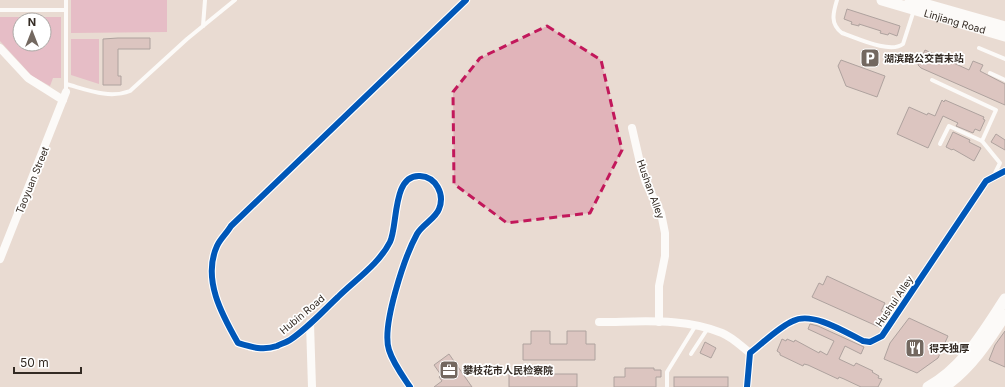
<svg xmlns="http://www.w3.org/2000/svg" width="1005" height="387" viewBox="0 0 1005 387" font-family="Inter,'Noto Sans SC',sans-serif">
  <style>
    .green { fill: #e6bdc6; fill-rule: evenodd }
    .building { fill: #dcc5c0; stroke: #aea29e }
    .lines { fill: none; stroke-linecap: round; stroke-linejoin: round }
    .service { stroke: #fcfaf8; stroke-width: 4 }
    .minor { stroke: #fcfaf8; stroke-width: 8 }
    .secondary { stroke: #fcfaf8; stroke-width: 11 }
    .cycleway-casing { stroke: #fff; stroke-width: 8 }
    .cycleway { stroke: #0057b8; stroke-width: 6 }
    .marked { fill: #c2185b; fill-opacity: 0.2; stroke: #c2185b; stroke-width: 3; stroke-dasharray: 8 5; stroke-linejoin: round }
    .labels { text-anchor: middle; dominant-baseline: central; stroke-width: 3.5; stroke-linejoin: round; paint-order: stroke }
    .street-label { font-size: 10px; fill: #332a23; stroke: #fff }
    .poi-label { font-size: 10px; font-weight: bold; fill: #332a23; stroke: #fff; text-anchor: start }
  </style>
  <rect width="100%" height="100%" fill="#e9dbd2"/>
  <g class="green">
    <path d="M 71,0 L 167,0 L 167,32 L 71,33 Z"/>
    <path d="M 0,17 L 61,17 L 61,78 L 53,78 L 50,86 L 32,76 L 0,41 ZM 20,20 L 44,20 L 44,44 L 20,44 Z"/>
    <path d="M 71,39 L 99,39 L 99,84 L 71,75 Z"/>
  </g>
  <g class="building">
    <path d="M 847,9 L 900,26 L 897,36 L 889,33 L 888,35 L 880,33 L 881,31 L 859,24 L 859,26 L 851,24 L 852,22 L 844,19 Z"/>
    <path d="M 118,38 L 150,38 L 150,49 L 118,49 L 118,76 L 121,76 L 121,85 L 103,85 L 103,39 Z"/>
    <path d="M 925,50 L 969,70 L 973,61 L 983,65 L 980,71 L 1005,84 L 1005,105 L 921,68 L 918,65 Z"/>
    <path d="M 841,60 L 885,76 L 877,97 L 846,86 L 838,66 Z"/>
    <path d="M 942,100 L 944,102 L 945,100 L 984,117 L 983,119 L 985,120 L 980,131 L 975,129 L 973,133 L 956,126 L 958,123 L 943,116 L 928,148 L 897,134 L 909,107 L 927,115 L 928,113 L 935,116 Z"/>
    <path d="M 953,132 L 970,140 L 969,142 L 981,148 L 974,161 L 953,149 L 952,150 L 946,147 Z"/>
    <path d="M 996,134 L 1005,140 L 1005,150 L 991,142 Z"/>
    <path d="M 827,276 L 885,303 L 881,311 L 885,313 L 879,327 L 812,297 L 819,283 L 823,285 Z"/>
    <path d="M 909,318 L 948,336 L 938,358 L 917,373 L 884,359 L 890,343 Z"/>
    <path d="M 810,324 L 818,326 L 864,347 L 861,354 L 845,346 L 839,359 L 854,366 L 856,363 L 873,371 L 872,372 L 879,376 L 878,378 L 882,379 L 878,387 L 861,387 L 844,379 L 839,377 L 838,379 L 808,365 L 804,364 L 803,366 L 780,355 L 780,353 L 777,351 L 782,339 L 786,341 L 787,339 L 794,342 L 795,340 L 819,353 L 820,351 L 827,355 L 834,341 L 808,329 Z"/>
    <path d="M 531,331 L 550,331 L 550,344 L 567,344 L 567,331 L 586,331 L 586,344 L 595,344 L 595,360 L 523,360 L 523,344 L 531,344 Z"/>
    <path d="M 1005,331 L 1005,367 L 989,360 L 995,345 Z"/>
    <path d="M 705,342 L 716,348 L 711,358 L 700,353 Z"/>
    <path d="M 449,354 L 472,387 L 434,387 L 442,381 L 439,377 L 441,375 L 434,365 Z"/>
    <path d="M 625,368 L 654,368 L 654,370 L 661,370 L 661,377 L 656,377 L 656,387 L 614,387 L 614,377 L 625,377 Z"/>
    <rect x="509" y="374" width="68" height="13"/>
    <rect x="674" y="377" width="54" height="10"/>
  </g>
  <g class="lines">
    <g class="service">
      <path d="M 66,0 L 66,92"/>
      <path d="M 837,0 C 833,13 830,24 842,33 C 857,38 890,54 903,44 L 914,10"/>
      <path d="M 0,10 L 66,10"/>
      <path d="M 203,26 L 205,0"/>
      <path d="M 979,48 L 1005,59"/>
      <path d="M 990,73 L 1005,80"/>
      <path d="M 932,80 L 996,110 L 982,141 L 1000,163 L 994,175"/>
      <path d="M 66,84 C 88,90 109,99 130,91 L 187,39 L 235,0"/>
      <path d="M 940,144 L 949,126 L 982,141"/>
      <path d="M 691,354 L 708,328"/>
      <path d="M 667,387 L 667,372 L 696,325"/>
    </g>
    <g class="minor">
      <path d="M 0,48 L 28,78 L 63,100"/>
      <path d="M 632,128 L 641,167 L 646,183 L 661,213 L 665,233 L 665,256 L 659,286 L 659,322"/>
      <path d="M 0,259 L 66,92"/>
      <path d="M 599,322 C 640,322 684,317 722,333 C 732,337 741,346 750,353"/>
      <path d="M 310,323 L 312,387"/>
      <path d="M 410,387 C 402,375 393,363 389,350 C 381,326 405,256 417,234 C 422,225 436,218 439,209 C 445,194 436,177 420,176 C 392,174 398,226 390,242 C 379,264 355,280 338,297 C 323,311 308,328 290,340 C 287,342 281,344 277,346 C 263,351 251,347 238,343 C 222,315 202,279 217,246 C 220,239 227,233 231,226 L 466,0"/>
      <path d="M 747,387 L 750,353 C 763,343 779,327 793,321 C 812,311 845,332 863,341 L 870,342 L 882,336 L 986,181 L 1005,171"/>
    </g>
    <g class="secondary">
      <path id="s1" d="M 882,0 L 1005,36"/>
      <path d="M 910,0 L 1005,27"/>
      <path d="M 928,387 C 963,368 984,331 1005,299"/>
      <path d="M 944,387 C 971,368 988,342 1005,315"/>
    </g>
    <g class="cycleway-casing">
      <g id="cycleway">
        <path d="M 410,387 C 402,375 393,363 389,350 C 381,326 405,256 417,234 C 422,225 436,218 439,209 C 445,194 436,177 420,176 C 392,174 398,226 390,242 C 379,264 355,280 338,297 C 323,311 308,328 290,340 C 287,342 281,344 277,346 C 263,351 251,347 238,343 C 222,315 202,279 217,246 C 220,239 227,233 231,226 L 466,0"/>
        <path d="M 747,387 L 750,353 C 763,343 779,327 793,321 C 812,311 845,332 863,341 L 870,342 L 882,336 L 986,181 L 1005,171"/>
      </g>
    </g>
    <use href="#cycleway" class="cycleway"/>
  </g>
  <path class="marked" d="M 547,26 L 601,60 L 622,150 L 590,213 L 507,223 L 454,184 L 453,92 L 480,58 Z"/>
  <defs>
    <g id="parking-square" transform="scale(1)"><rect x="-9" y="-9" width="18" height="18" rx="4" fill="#736860" stroke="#fff"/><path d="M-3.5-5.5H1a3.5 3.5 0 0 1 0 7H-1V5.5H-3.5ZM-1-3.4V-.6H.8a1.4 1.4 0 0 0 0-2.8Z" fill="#fff"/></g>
    <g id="restaurant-square" transform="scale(1)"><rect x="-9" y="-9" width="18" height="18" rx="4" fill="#736860" stroke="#fff"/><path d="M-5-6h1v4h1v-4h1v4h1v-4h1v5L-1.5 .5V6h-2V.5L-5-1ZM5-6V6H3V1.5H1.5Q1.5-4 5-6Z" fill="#fff"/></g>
    <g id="office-square" transform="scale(1)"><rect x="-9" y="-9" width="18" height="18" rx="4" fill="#736860" stroke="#fff"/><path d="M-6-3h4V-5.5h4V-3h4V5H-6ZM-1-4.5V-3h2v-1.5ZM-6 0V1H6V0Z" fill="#fff"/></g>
  </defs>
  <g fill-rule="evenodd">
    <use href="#parking-square" x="870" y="58"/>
    <use href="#restaurant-square" x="915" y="348"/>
    <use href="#office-square" x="449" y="370"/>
  </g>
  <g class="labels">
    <g class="street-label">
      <text stroke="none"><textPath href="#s1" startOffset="76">Linjiang Road</textPath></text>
      <text transform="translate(32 180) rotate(-68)">Taoyuan Street</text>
      <text transform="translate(651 189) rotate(70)">Hushan Alley</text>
      <text transform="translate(894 301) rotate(-56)">Hushui Alley</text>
      <text transform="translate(302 314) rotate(-40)">Hubin Road</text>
    </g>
    <g class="poi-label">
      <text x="884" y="58">湖滨路公交首末站</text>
      <text x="929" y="348">得天独厚</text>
      <text x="463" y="370">攀枝花市人民检察院</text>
    </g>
  </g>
  <g transform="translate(32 32)"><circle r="19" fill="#ffffff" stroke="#adaaa7"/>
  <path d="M0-3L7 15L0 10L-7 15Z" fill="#736860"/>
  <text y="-6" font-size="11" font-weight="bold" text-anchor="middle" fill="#332a23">N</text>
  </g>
  <path d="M14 367v6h67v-6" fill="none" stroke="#332a23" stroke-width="2"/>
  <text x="20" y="367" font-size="12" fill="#332a23" stroke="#ffffff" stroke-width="3" paint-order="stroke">50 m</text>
</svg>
